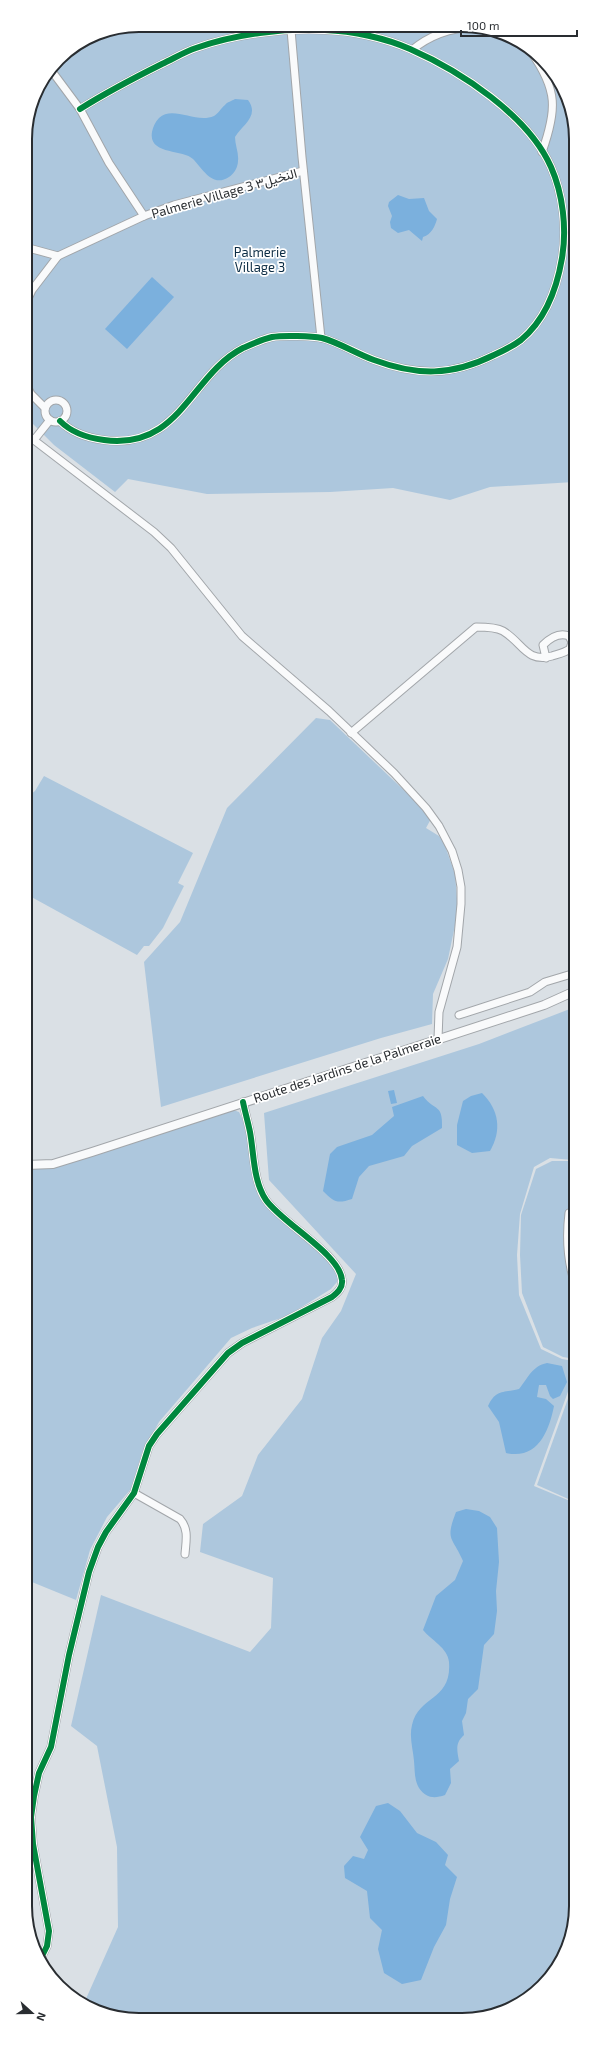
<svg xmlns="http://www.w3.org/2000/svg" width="601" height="2045" viewBox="0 0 601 2045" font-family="'Exo 2',Vazirmatn,sans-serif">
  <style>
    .green { fill: #adc7dd }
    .water { fill: #7bb0dd }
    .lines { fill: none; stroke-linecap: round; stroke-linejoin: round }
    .minor-casing { stroke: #a2a6aa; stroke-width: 9 }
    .tertiary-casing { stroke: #a2a6aa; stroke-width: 10 }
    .minor { stroke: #f9fafb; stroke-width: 7 }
    .tertiary { stroke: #f9fafb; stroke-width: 8 }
    .cycleway-casing { stroke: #fff; stroke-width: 8 }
    .cycleway { stroke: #00873e; stroke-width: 6 }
    .labels { text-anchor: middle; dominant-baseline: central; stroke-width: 3.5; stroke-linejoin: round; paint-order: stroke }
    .street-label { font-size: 13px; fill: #292d31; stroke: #fff }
    .park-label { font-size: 13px; fill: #0b2c44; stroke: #fff }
    .rim { fill: none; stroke: #292d31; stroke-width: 2 }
  </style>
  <rect width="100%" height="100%" fill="#dae0e5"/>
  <g class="green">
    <path d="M 139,25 L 484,27 L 543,59 L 574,117 L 574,482 L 490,487 L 450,500 L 393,488 L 330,492 L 207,494 L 128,479 L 115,492 L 54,445 L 26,417 L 25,132 L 34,95 L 59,58 L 96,34 Z"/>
    <path d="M 316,718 L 330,720 L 432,817 L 426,828 L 439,836 L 444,843 L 455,874 L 458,911 L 448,959 L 433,994 L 432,1024 L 381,1038 L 161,1107 L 144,962 L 180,922 L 227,808 Z"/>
    <path d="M 44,776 L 193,853 L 178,883 L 184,886 L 163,928 L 149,946 L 144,946 L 137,955 L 26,894 L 26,798 L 35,791 Z"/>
    <path d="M 575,1007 L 575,1149 L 572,1160 L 550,1158 L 534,1167 L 520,1214 L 517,1255 L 519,1295 L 541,1349 L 562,1359 L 573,1361 L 574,1375 L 534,1486 L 575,1503 L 576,1913 L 567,1950 L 547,1981 L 519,2005 L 484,2018 L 117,2018 L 85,2001 L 118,1927 L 117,1847 L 97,1746 L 71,1726 L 101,1595 L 250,1652 L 271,1628 L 273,1578 L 200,1552 L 203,1524 L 242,1496 L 258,1455 L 302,1399 L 322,1338 L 341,1311 L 356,1274 L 269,1180 L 264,1113 L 479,1044 Z"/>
    <path d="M 233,1110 L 239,1112 L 244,1122 L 257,1189 L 278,1216 L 326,1259 L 335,1270 L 338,1278 L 337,1282 L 331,1289 L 287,1316 L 252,1328 L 231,1338 L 159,1422 L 142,1453 L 131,1489 L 107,1517 L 90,1550 L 76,1600 L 27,1580 L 26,1169 L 64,1164 Z"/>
    <path d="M 552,1161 L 575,1161 L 575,1365 L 575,1359 L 563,1357 L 543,1347 L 522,1293 L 520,1255 L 521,1215 L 536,1169 Z"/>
    <path d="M 575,1379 L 575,1502 L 537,1485 Z"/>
  </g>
  <g class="water">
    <path d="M 235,99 L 248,100 C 260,116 242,125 235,137 C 235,145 239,153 238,161 C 238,167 234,174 229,177 C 212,188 203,169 193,159 C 183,149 148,155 152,132 C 153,127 155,122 159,118 C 173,105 196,124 214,116 C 218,114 221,108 225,105 C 227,102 232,101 235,99 Z"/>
    <path d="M 398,195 L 409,199 L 424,198 L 429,211 L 437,219 C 435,226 432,234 423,237 L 422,241 L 409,230 L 398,233 L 391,228 L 390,222 L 392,216 L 388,206 L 389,202 Z"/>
    <path d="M 272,249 L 285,250 L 285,254 L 270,259 Z"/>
    <path d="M 152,277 L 174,297 L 127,349 L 105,329 Z"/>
    <path d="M 394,1090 L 397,1103 L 391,1104 L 388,1091 Z"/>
    <path d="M 482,1093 C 499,1110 502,1130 490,1151 L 472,1153 L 457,1145 L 457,1125 L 463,1101 L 471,1096 Z"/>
    <path d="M 423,1096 C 435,1112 443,1103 442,1128 L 412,1146 L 404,1156 L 369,1166 L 359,1177 L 352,1199 C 337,1204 334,1202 323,1191 L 330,1154 L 337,1147 L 372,1135 L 394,1116 L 392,1107 Z"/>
    <path d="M 547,1363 L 562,1366 L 567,1382 L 560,1396 L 553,1399 L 550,1396 L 546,1385 L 539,1385 L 537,1397 L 546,1399 L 554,1406 C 549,1431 538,1460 506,1453 L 499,1422 L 488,1406 C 496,1389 503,1393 519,1389 C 528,1378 532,1366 547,1363 Z"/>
    <path d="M 466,1509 L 479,1511 L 490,1517 L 497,1528 L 499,1562 L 496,1591 L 497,1611 L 494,1634 L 484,1645 L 478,1689 L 468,1699 L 466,1713 L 462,1721 L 464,1735 C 455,1743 457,1750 459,1761 L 450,1769 L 451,1783 L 445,1795 C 434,1799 426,1798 419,1788 C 414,1779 415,1771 414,1761 C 413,1749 409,1737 412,1725 C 419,1695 452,1701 449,1662 C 448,1648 431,1640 423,1630 L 436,1596 L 455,1580 L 463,1561 C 452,1536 445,1541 456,1512 Z"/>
    <path d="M 388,1803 L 400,1811 L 417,1833 L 436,1842 L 448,1855 L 445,1865 L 457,1877 L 450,1899 L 446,1925 L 434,1947 L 421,1980 L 402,1984 L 384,1973 L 378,1949 L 382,1930 L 370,1918 L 367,1891 L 345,1878 L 344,1866 L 353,1856 L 364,1859 L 368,1850 L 360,1837 L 376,1806 Z"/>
  </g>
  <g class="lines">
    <g class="minor-casing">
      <g id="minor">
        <path d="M 480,27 L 487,29"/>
        <path d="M 291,30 L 302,157 L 321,338"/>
        <path d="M 412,50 C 430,35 451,28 474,27"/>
        <path d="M 531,52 C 558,90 557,110 542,152"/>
        <path d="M 51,70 L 80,109 L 109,163 L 144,216"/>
        <path d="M 25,247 L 58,256"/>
        <path d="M 25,305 L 32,290 L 58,256 L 144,216 L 174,205 L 303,171"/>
        <path d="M 26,384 L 31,394 L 45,408"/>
        <circle cx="56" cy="411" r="11"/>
        <path d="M 60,421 C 72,433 88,438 104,440 C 181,450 190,375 243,348 C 252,344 263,339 272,337 C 283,335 312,336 322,338 C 340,343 357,354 374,360 C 417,376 452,376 494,355 C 503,351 513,346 521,340 C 545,320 557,288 562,258 C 567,229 563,194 551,167 C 528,115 460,71 410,49 C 385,38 353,31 325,30 C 283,28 236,34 196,48 C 184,52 173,59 162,64 C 134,78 107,92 80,109"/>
        <path d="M 26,434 L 154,532 L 171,548 L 242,636 L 329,711 L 394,773 L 426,808 L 439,826 L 452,851 L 458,870 L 461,887 L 461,904 L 457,947 L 439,1012 L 438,1039"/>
        <path d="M 34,440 L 50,420"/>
        <path d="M 351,733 L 476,627 C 485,627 496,627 503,631 C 523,643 526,663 552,656 C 558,654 564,653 570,649 L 572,642 L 569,636 C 559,632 550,638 543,645 L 546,658"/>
        <path d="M 459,1015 L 530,992 L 545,982 L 575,973"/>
        <path d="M 569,1213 C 566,1238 567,1260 575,1284"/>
        <path d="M 134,1493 L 180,1519 C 189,1529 186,1541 185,1554"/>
        <path d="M 42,1956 L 47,1946 L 49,1931 L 33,1844 L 31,1817 L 34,1796 L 39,1773 L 51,1747 L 69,1655 L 89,1572 L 98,1547 L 106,1532 L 134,1493 L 149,1446 L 157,1434 L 228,1353 L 242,1343 L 332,1297 C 337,1293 343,1288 342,1280 C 340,1254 282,1223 266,1200 C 253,1181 254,1153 250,1132 C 248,1122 245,1112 243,1102"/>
      </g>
    </g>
    <g class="tertiary-casing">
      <path id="tertiary" d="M 26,1165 L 53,1164 L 92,1152 L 544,1005 L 575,991"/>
    </g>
    <use href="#minor" class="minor"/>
    <use href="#tertiary" class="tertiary"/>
    <g class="cycleway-casing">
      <g id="cycleway">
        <path d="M 60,421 C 72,433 88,438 104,440 C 181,450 190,375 243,348 C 252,344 263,339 272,337 C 283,335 312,336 322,338 C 340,343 357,354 374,360 C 417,376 452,376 494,355 C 503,351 513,346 521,340 C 545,320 557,288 562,258 C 567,229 563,194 551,167 C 528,115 460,71 410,49 C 385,38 353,31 325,30 C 283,28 236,34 196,48 C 184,52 173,59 162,64 C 134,78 107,92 80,109"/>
        <path d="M 42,1956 L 47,1946 L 49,1931 L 33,1844 L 31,1817 L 34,1796 L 39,1773 L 51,1747 L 69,1655 L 89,1572 L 98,1547 L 106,1532 L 134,1493 L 149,1446 L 157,1434 L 228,1353 L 242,1343 L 332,1297 C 337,1293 343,1288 342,1280 C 340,1254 282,1223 266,1200 C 253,1181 254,1153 250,1132 C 248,1122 245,1112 243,1102"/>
      </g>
    </g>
    <use href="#cycleway" class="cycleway"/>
  </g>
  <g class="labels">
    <g class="street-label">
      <text transform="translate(224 193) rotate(-16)">Palmerie Village 3 النخيل٣</text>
      <text transform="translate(347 1068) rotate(-18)">Route des Jardins de la Palmeraie</text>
    </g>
    <g class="park-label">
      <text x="260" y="252">Palmerie<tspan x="260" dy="15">Village 3</tspan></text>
    </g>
  </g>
  <path d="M0 0H601V2045H0ZM139 32H462A107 107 0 0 1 569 139V1906A107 107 0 0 1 462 2013H139A107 107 0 0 1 32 1906V139A107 107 0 0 1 139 32Z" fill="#fff" fill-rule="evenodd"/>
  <path class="rim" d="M139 32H462A107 107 0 0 1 569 139V1906A107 107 0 0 1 462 2013H139A107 107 0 0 1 32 1906V139A107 107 0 0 1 139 32Z"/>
  <g transform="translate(32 2013) rotate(111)" stroke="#ffffff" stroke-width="3" paint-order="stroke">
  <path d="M0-3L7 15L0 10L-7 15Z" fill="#292d31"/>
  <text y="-6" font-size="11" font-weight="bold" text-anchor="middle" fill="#292d31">N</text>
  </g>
  <path d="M461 30v6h116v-6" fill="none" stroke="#292d31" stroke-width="2"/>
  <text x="467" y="30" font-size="12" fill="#292d31" stroke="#ffffff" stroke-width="3" paint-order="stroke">100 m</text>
</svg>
